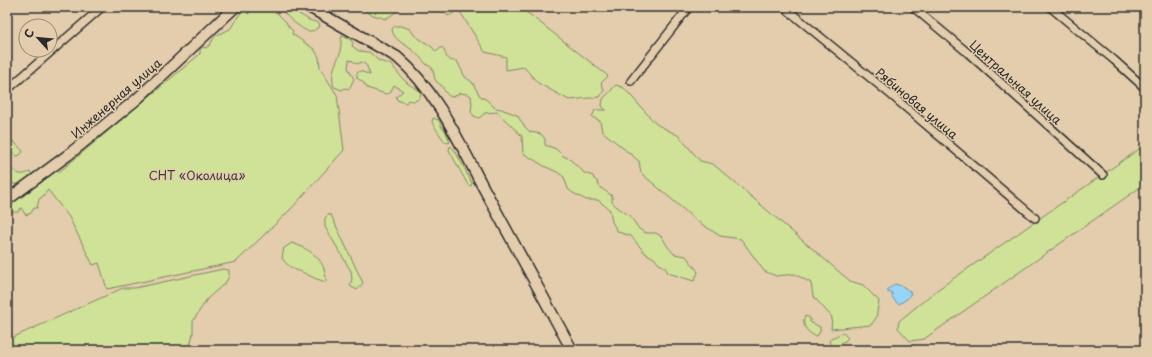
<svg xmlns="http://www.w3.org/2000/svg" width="1152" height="357" viewBox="0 0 1152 357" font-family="'Playpen Sans',sans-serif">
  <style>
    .green { fill: #cfe297; stroke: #7d8661 }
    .water { fill: #96d5f8; stroke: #6b91a6 }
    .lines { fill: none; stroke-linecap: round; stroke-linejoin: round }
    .street-casing { stroke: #2b2b2b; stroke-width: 10 }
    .secondary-casing { stroke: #2b2b2b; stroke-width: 13 }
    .street { stroke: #e4cdad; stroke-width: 7 }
    .secondary { stroke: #e4cdad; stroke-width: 10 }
    .labels { text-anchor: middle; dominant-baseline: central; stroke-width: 3; stroke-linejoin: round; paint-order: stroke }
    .street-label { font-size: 12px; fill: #2b2b2b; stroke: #e4cdad }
    .park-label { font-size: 12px; fill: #3b3d36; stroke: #e4cdad }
  </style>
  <rect width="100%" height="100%" fill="#e4cdad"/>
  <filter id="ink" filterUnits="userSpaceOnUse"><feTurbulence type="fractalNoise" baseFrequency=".025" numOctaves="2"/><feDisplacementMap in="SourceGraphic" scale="8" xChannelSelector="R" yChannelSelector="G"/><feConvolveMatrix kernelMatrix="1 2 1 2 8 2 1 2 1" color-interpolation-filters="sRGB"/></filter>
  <g filter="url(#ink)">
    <g class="green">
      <path d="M 252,7 L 271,7 C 275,11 279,15 283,19 C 287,22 288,28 293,31 L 292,34 L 314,49 L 319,57 L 320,68 L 337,95 L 344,150 L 290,210 L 236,262 L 107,289 L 99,263 L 93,265 L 69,217 L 48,190 L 42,197 L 39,199 L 37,208 L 34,208 L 31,213 L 26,215 L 21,208 L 18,212 L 7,212 L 7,203 L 17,200 L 23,193 L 28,192 L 31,187 L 41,183 L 43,178 L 56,171 L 58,173 L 200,54 L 200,50 L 203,47 L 206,48 L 210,45 L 215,36 L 230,29 L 243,9 L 247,11 L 248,14 L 252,11 L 250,9 Z"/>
      <path d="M 282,7 L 288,7 L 309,20 L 319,23 L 320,26 L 313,31 L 311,30 L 309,32 C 301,28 282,15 282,7 Z"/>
      <path d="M 365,7 L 400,7 C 398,12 390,16 385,19 C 379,16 373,16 367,12 Z"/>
      <path d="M 444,7 L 520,7 L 608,76 L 601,83 L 604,90 L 600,97 L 569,100 L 538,83 L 524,67 L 506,70 L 506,57 L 485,52 L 459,10 L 448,16 Z"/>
      <path d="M 395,26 L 401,26 L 410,29 L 415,36 L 431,46 L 436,52 L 442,47 C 448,54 443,61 457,61 L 465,77 L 472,82 L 480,96 L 487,100 L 495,108 L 501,109 L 517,115 L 525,127 L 530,132 L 541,134 L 545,139 L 545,145 L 556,149 L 563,156 L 570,159 C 574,165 580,167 584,173 L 593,176 L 594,179 L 597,181 C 599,189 606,191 612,196 L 612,202 L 617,207 L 630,216 L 639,229 L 646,233 L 656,233 L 662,237 L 668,247 L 674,254 L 686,256 L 698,272 L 694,281 L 668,273 L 665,267 L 659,264 L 654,258 L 645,253 L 631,236 L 618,232 L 612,222 L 610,210 L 598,200 L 586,200 L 573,193 L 568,189 L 564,177 L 557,172 L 544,166 L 523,153 L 522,136 L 497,112 L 485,113 L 479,118 L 474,116 L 471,112 L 472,104 L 471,96 L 468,94 L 459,93 L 457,95 L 451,97 C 445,94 445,90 441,85 C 439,84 437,82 436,81 C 432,75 436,67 427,65 C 425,62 414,51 411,49 C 404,44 393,39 392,29 Z"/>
      <path d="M 342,36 L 351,40 L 353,43 L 352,46 L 359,51 L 369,52 L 379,61 L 392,65 C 396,71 401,77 406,82 C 412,88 418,87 421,94 C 419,101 414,102 408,100 L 406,103 L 397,100 L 396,97 L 403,91 L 394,85 L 390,93 L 386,94 L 367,88 L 363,82 L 357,78 L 357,73 L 360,71 L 370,75 L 367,66 L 362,62 L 357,64 L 353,61 L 349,60 L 348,68 L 354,79 L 349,89 L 345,88 L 342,90 L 334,87 C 330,74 335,64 341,52 L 340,49 C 342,45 340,41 342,36 Z"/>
      <path d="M 616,85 L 624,88 L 656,124 L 679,136 L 700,161 L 713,164 L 850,281 L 863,285 L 879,301 L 876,318 L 871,325 L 831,329 L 832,317 L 813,296 L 811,283 L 795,274 L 776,276 L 764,271 L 741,239 L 720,236 L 697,221 L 641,173 L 639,161 L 602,131 L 600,121 L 592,117 L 595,110 L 606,110 L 602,106 L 603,99 Z"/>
      <path d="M 433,118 L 439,120 L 442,128 L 445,130 L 450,142 L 447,143 C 443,141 435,127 432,122 Z"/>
      <path d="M 7,135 L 23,151 L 20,155 L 17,156 L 7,147 Z"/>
      <path d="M 1145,145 L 1145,184 L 924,339 L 910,341 L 898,328 L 899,321 L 937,290 Z"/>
      <path d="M 450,146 C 456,149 467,175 472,183 L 471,186 L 468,185 L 449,150 Z"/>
      <path d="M 7,168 C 19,170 16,178 30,172 L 32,175 C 29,179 19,186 14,184 C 10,182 10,178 7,176 Z"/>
      <path d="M 328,215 L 331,215 L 363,283 L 357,290 L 350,286 L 352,279 L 351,271 L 325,227 L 325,218 Z"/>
      <path d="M 292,243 C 311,250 326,259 326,282 C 319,280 314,278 308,275 C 295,268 291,271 282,258 L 284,248 Z"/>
      <path d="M 223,269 L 229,270 L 229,276 L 226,282 L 207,299 L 193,321 L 193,333 L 189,350 L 7,350 L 7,340 L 123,288 L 135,288 Z"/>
      <path d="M 805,316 L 810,318 L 810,322 L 820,327 L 820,331 L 818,335 L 815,336 C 807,332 801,325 805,316 Z"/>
      <path d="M 843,333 L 848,338 L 845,341 L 842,342 L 840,346 L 840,350 L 832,348 L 829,341 L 831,338 Z"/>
    </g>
    <path class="water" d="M 895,284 L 904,287 L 911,293 L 907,299 L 899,304 L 897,303 L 892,297 L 892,293 L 890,292 L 888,293 L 888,289 Z"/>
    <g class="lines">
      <g class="street-casing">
        <g id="street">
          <path d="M 784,7 L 890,94 L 1035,218"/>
          <path d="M 913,7 L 968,53 L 1103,175"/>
          <path d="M 1050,7 L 1114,60 L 1145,88"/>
          <path d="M 631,81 L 689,7"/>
          <path d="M 7,90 L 102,7"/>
        </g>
      </g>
      <g class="secondary-casing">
        <g id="secondary">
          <path d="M 309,7 L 397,57 C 435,89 459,141 482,185 C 512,240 542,295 572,350"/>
          <path d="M 7,200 L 68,155 L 137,99 L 235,7"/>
        </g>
      </g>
      <use href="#street" class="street"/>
      <use href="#secondary" class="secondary"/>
    </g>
  </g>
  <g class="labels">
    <g class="street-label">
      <text transform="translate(1016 82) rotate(42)">Центральная улица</text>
      <text transform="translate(116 98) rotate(-41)">Инженерная улица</text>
      <text transform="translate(917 103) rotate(40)">Рябиновая улица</text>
    </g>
    <g class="park-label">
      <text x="197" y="175">СНТ «Околица»</text>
    </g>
  </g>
  <rect width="1152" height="357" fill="none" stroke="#e4cdad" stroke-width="24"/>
  <rect x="12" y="12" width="1128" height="333" fill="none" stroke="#2b2b2b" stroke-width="1.5" filter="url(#ink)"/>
  <g transform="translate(38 38) rotate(297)"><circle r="19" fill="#e4cdad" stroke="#9a8c79"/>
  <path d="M0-3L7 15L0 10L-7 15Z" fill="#2b2b2b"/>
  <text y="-6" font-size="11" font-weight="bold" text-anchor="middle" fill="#2b2b2b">С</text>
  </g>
</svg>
